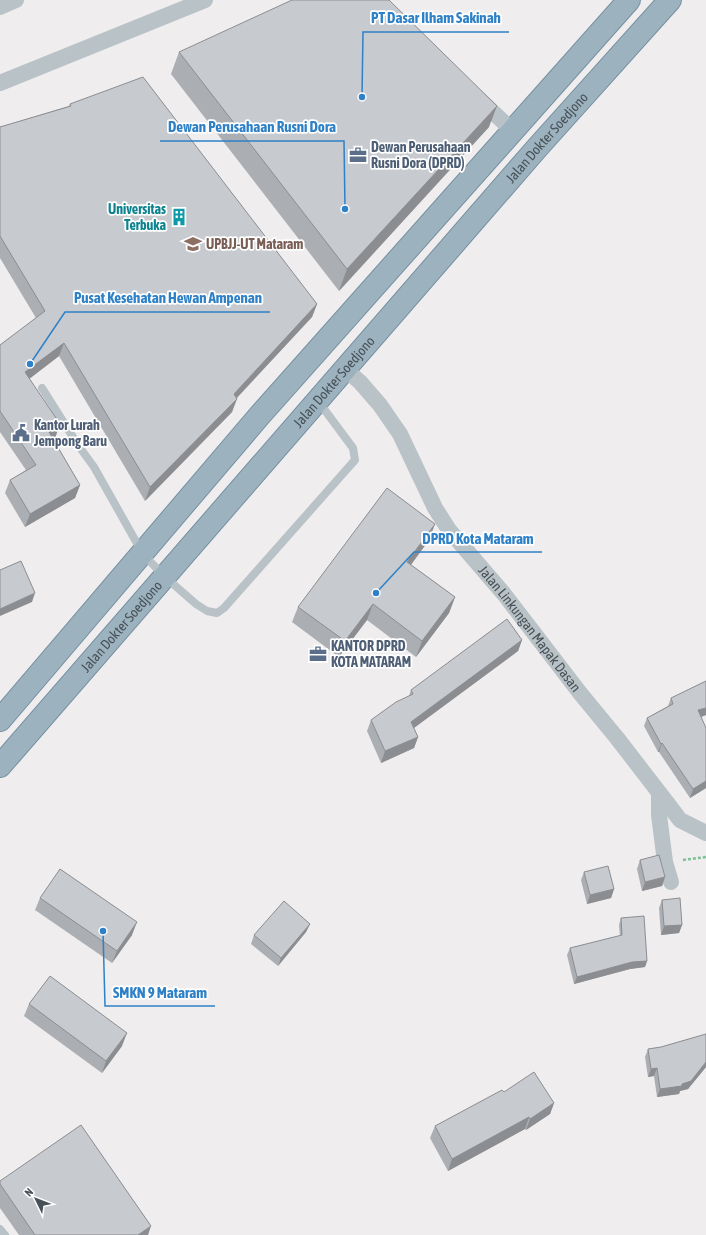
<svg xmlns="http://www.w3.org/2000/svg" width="706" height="1235" viewBox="0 0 706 1235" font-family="'Asap Condensed',sans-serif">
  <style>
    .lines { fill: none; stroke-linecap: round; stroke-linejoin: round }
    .trunk-casing { stroke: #758fa1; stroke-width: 24 }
    .path { stroke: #7cc298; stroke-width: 2.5; stroke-dasharray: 3 2; stroke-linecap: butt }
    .service { stroke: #b9c2c7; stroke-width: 8 }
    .minor { stroke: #b9c2c7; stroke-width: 16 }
    .trunk { stroke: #9cb2bf; stroke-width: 22 }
    .wall { fill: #abaeb2 }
    .shaded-wall { fill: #8b8d91 }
    .building { fill: #c7cacf; stroke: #8b8d91 }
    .labels { text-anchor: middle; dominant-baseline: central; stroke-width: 3.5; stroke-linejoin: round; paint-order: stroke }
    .street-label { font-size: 14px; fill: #475157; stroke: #fff }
    .service-label { font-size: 14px; font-weight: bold; fill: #4e5e75; stroke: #fff; text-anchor: start }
    .culture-label { font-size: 14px; font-weight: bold; fill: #0d838f; stroke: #fff; text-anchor: end }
    .education-label { font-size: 14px; font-weight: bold; fill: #785e54; stroke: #fff; text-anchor: start }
    .leader { fill: none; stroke: #2e81c7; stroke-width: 1.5 }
    .callout-dot { fill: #2e81c7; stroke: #fff; stroke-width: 1.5 }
    .callout-label { font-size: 15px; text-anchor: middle; font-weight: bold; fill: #2e81c7; stroke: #fff; stroke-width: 3.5; stroke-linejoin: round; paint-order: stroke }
  </style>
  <rect width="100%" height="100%" fill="#efeded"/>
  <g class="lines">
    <g class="trunk-casing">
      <g id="trunk">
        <path d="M 0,720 L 260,415 L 629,0"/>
        <path id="s2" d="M 0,766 L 537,148 L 670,0"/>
      </g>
    </g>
    <path class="path" d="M 683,860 L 706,857"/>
    <g class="service">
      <path d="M 42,388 L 78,445 L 94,467 L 143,554 L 164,576 L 196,604 L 207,611 L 217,613 L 224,608 L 355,460 L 353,448 L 318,401"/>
      <path d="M 0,1229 L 5,1235"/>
    </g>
    <g class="minor">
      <path d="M 0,7 L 16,0"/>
      <path d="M 0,83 L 205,0"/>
      <path d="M 479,99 L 513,131"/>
      <path id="s1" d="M 345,369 L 360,382 L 380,405 L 400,434 L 435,508 L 449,530 L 504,594 L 580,693 L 617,738 L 671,808 L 680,820 L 706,833"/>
      <path d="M 659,793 L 659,815 L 665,862 L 671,882"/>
    </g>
    <use href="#trunk" class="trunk"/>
  </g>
  <g class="wall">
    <path d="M 179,52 L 489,127 L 339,291 L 171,74 Z"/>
    <path d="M 70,104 L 317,304 L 312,317 L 236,399 L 232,412 L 145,501 L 59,356 L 29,379 L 60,424 L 55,438 L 53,439 L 80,485 L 75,498 L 25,527 L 5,493 L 10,480 L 26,470 L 0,432 L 0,345 L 36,318 L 0,258 L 0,127 L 69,106 Z"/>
    <path d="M 429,540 L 411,565 L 455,597 L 449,613 L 416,657 L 367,620 L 339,657 L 292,622 L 298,607 Z"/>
    <path d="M 522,640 L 518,651 L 414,728 L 418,737 L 414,748 L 381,763 L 367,731 L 371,720 L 409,696 L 411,690 Z"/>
    <path d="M 706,681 L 706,715 L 701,717 L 706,728 L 706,788 L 690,798 L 659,752 L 658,752 L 644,726 L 647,718 L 668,706 L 671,698 Z"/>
    <path d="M 640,860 L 665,877 L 662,886 L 642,891 L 637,869 Z"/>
    <path d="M 584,872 L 614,889 L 611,898 L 587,904 L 581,880 Z"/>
    <path d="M 40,898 L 132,935 L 112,963 L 35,910 Z"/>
    <path d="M 662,900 L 682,925 L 679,933 L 661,935 L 659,908 Z"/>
    <path d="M 621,918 L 647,961 L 645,967 L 630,969 L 574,984 L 567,955 L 570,948 L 620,936 L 619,925 Z"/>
    <path d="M 310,924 L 306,932 L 278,966 L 251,944 L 254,935 Z"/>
    <path d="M 29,1004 L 122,1046 L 102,1073 L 24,1016 Z"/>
    <path d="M 706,1034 L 706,1067 L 688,1089 L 680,1091 L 679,1094 L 657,1097 L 654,1076 L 648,1077 L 645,1057 L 648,1049 L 661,1047 Z"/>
    <path d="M 504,1092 L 554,1103 L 550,1114 L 526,1130 L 525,1129 L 448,1171 L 430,1138 L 435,1126 Z"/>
    <path d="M 0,1181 L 148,1235 L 19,1235 L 0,1208 Z"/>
  </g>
  <g class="shaded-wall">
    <path d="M 497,106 L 489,127 L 339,291 L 347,269 Z"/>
    <path d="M 317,304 L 312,317 L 230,405 L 237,399 L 232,412 L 145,501 L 150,487 L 234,394 Z"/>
    <path d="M 64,343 L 59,356 L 20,386 L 25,372 Z"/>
    <path d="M 60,424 L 55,438 L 44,445 L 49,432 Z"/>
    <path d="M 80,485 L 75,498 L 25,527 L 30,514 Z"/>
    <path d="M 435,524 L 429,540 L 401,578 L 407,562 Z"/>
    <path d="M 35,593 L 32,602 L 0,616 L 0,609 Z"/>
    <path d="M 455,597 L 449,613 L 416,657 L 422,641 Z"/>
    <path d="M 373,604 L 367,620 L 339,657 L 345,641 Z"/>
    <path d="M 522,640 L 518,651 L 407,733 L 411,722 Z"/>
    <path d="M 706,708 L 706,715 L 695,719 L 698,710 Z"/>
    <path d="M 418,737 L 414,748 L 381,763 L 385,751 Z"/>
    <path d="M 662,743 L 659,752 L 658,752 L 661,744 Z"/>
    <path d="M 706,781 L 706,788 L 690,798 L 693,789 Z"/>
    <path d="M 665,877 L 662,886 L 642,891 L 645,882 Z"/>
    <path d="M 614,889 L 611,898 L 587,904 L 590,895 Z"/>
    <path d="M 137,922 L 132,935 L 112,963 L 117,951 Z"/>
    <path d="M 310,924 L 306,932 L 278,966 L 281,958 Z"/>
    <path d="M 682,925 L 679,933 L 661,935 L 664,926 Z"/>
    <path d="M 647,961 L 645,967 L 630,969 L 574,984 L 577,977 L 632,962 Z"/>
    <path d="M 127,1033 L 122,1046 L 102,1073 L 106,1061 Z"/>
    <path d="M 706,1062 L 706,1067 L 688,1089 L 680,1091 L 679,1094 L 657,1097 L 660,1089 L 682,1084 Z"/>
    <path d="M 657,1068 L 654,1076 L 648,1077 L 651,1069 Z"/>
    <path d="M 554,1103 L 550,1114 L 526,1130 L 530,1119 Z"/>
    <path d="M 529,1117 L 525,1129 L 448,1171 L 452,1159 Z"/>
    <path d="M 151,1226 L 148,1235 L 138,1235 Z"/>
  </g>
  <g class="building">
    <path d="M 292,0 L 389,0 L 497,106 L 347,269 L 179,52 Z"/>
    <path d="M 143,77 L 317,304 L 234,394 L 237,399 L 150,487 L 64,343 L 25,372 L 60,424 L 49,432 L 80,485 L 30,514 L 10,480 L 36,465 L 0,411 L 0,345 L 45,311 L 0,236 L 0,127 L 71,106 L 70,104 Z"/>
    <path d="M 387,488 L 435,524 L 407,562 L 455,597 L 422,641 L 373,604 L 345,641 L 298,607 Z"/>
    <path d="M 21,561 L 35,593 L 0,609 L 0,570 Z"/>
    <path d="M 507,619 L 522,640 L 411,722 L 418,737 L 385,751 L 371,720 L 396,702 L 413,694 L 411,690 Z"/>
    <path d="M 706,681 L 706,708 L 698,710 L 706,728 L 706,781 L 693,789 L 662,743 L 661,744 L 647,718 L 673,704 L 671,698 Z"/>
    <path d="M 659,855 L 665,877 L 645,882 L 640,860 Z"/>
    <path d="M 608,866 L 614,889 L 590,895 L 584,872 Z"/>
    <path d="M 60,869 L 137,922 L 117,951 L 40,898 Z"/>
    <path d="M 680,898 L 682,925 L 664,926 L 662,900 Z"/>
    <path d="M 284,901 L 310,924 L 281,958 L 254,935 Z"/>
    <path d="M 644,916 L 647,961 L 632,962 L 577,977 L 570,948 L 622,935 L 621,918 Z"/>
    <path d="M 50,976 L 127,1033 L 106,1061 L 29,1004 Z"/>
    <path d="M 706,1034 L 706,1062 L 691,1081 L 682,1084 L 682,1086 L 660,1089 L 657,1068 L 651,1069 L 648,1049 L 661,1047 Z"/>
    <path d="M 534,1072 L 554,1103 L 530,1119 L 529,1117 L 452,1159 L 435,1126 L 502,1090 L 504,1092 Z"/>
    <path d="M 81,1125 L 151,1226 L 138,1235 L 35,1235 L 0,1184 L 0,1181 Z"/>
  </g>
  <defs>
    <g id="office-bare" transform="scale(1.38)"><path d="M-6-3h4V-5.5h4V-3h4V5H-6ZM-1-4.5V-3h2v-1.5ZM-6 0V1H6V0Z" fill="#5c6f8a" stroke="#fff" stroke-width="2.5" paint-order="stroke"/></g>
    <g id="building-bare" transform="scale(1.38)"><path d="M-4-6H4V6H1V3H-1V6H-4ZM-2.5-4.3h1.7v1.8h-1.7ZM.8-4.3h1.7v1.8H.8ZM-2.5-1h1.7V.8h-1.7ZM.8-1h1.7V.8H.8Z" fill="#0f9aa8" stroke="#fff" stroke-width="2.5" paint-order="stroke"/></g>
    <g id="university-bare" transform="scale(1.38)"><path d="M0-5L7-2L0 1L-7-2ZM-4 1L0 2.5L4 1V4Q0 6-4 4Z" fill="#8d6e63" stroke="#fff" stroke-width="2.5" paint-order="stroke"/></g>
    <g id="civic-bare" transform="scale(1.38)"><path d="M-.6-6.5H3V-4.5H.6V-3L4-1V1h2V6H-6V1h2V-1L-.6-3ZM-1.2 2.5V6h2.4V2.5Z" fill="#5c6f8a" stroke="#fff" stroke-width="2.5" paint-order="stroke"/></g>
  </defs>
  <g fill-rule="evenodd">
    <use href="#office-bare" x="358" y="155"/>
    <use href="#building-bare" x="179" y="217"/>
    <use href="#university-bare" x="193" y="244"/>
    <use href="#civic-bare" x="21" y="433"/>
    <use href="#office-bare" x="318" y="654"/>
  </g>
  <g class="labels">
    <g class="street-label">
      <text stroke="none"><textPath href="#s2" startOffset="833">Jalan Dokter Soedjono</textPath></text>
      <text stroke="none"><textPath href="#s2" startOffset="509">Jalan Dokter Soedjono</textPath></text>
      <text stroke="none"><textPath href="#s2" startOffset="185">Jalan Dokter Soedjono</textPath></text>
      <text stroke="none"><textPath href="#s1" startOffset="321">Jalan Linkungan Mapak Dasan</textPath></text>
    </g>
    <g class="service-label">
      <text x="371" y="147">Dewan Perusahaan<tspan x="371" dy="16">Rusni Dora (DPRD)</tspan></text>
      <text x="34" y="425">Kantor Lurah<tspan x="34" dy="16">Jempong Baru</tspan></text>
      <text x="331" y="646">KANTOR DPRD<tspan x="331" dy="16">KOTA MATARAM</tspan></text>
    </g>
    <g class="culture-label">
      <text x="166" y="209">Universitas<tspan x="166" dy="16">Terbuka</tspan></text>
    </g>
    <g class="education-label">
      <text x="206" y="244">UPBJJ-UT Mataram</text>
    </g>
  </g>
  <path class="leader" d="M362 97L363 32H509M345 209L344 141H160M30 364L65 312H270M376 593L414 552H542M103 931L105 1006H215"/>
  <g class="callout-dot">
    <circle cx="362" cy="97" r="4"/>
    <circle cx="345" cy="209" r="4"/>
    <circle cx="30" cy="364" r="4"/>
    <circle cx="376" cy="593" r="4"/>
    <circle cx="103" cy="931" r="4"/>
  </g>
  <g class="callout-label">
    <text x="436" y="23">PT Dasar Ilham Sakinah</text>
    <text x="252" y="132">Dewan Perusahaan Rusni Dora</text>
    <text x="168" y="303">Pusat Kesehatan Hewan Ampenan</text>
    <text x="478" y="544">DPRD Kota Mataram</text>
    <text x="160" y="998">SMKN 9 Mataram</text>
  </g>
  <g transform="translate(36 1199) rotate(313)" stroke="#ffffff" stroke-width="3" paint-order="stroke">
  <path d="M0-3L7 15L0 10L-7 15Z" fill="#475157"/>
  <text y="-6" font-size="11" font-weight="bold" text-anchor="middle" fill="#475157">N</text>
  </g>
</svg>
